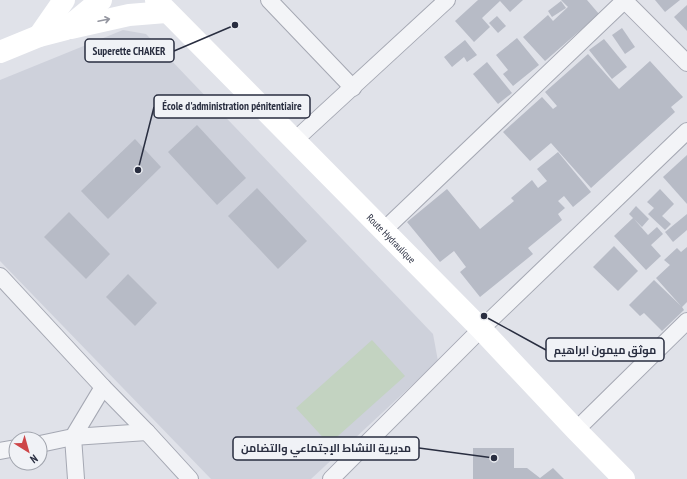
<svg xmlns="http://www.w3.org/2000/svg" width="687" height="479" viewBox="0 0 687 479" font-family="'PT Sans Narrow',Cairo,sans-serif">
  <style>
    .built { fill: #ced1db }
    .green { fill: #c3d3c1 }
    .building { fill: #b7bbc6 }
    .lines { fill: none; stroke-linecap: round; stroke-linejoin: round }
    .street-casing { stroke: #a5a8b3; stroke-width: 18 }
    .street { stroke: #f3f4f7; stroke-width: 16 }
    .secondary { stroke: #fff; stroke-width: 22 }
    .oneway { stroke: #9496a0 }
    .labels { text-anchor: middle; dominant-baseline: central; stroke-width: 3; stroke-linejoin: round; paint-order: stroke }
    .street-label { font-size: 10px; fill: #292e40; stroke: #f0f2f6 }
    .leader { fill: none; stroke: #292e40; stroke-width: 1.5 }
    .callout-dot { fill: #292e40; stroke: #f0f2f6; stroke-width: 1.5 }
    .callout { fill: #f0f2f6; stroke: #292e40; stroke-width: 1.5 }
    .callout-label { font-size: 11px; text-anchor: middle; font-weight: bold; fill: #292e40 }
  </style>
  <rect width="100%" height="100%" fill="#e0e2e9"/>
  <path class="built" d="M 123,30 L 146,34 L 433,334 L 438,361 L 311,479 L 211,479 L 0,261 L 0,80 Z"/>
  <path class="green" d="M 372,340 L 405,376 L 329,444 L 296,408 Z"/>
  <g class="building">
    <path d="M 478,0 L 523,0 L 510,12 L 500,1 L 482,18 L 490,27 L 474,42 L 455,21 Z"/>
    <path d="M 561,0 L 587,0 L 599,14 L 545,61 L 523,37 L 548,15 L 553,21 L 569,6 L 568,7 Z"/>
    <path d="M 655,0 L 680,0 L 665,12 Z"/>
    <path d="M 561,1 L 566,8 L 552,17 L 548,11 Z"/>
    <path d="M 687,5 L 687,31 L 674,17 Z"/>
    <path d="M 497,16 L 506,26 L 498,33 L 489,23 Z"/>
    <path d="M 622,28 L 635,47 L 625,54 L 612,35 Z"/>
    <path d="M 517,38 L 539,65 L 513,86 L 503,74 L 508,70 L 496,55 Z"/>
    <path d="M 604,39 L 627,67 L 612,79 L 589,50 Z"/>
    <path d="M 465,40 L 477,55 L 467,62 L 464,57 L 452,67 L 444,57 Z"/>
    <path d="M 588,54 L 619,89 L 650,61 L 683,97 L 671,107 L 675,112 L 591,188 L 551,143 L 530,161 L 503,132 L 542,97 L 553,109 L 557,106 L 545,92 Z"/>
    <path d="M 487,62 L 512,93 L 498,104 L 473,74 Z"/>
    <path d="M 197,125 L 246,178 L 217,205 L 168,152 Z"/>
    <path d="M 135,139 L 161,167 L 108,219 L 81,191 Z"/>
    <path d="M 558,152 L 591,192 L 573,207 L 564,196 L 558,201 L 565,208 L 558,214 L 562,220 L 528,248 L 533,254 L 480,297 L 460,272 L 466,267 L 454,251 L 440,262 L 407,222 L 447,189 L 480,229 L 514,201 L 511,198 L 532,180 L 538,188 L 547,181 L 537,169 Z"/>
    <path d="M 687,155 L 687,204 L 663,177 Z"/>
    <path d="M 257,188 L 307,241 L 278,269 L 228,216 Z"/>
    <path d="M 660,189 L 674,204 L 662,216 L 671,224 L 665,230 L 648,214 L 654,208 L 647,202 Z"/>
    <path d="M 636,206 L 649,219 L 642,227 L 634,219 L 648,235 L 657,227 L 663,234 L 651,245 L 661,256 L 646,270 L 614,236 L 633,218 L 629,214 Z"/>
    <path d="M 69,212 L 110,254 L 86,279 L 44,237 Z"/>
    <path d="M 687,214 L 687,230 L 673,242 L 665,232 Z"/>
    <path d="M 614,246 L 638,271 L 618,291 L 593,267 Z"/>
    <path d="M 687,247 L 687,302 L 682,307 L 684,310 L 662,331 L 644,313 L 640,316 L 629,305 L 654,280 L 681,306 L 656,278 L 670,265 L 664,260 L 677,248 L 681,252 Z"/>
    <path d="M 128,274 L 157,303 L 135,326 L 106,297 Z"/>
    <path d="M 473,448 L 514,448 L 514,468 L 527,468 L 540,478 L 553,468 L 564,479 L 473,479 Z"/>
  </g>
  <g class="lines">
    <g class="street-casing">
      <g id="street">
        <path d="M 269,0 L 353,88"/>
        <path d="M 624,0 L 687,63"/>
        <path d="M 295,140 L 447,0"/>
        <path d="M 384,230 L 625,0"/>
        <path d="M 0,276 L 103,387 L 147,432 L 190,479"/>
        <path d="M 576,430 L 687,321"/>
        <path d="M 40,444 L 73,437 L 103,387"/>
        <path d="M 0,451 L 16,448"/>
        <path d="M 76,479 L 73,437 L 147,432"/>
        <path d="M 331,479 L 481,329 L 687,131"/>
      </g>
    </g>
    <use href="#street" class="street"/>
    <g class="secondary">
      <path id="s1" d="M 156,0 L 481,329 L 576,430 L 624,479"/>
      <path d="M 71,28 L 129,15 L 166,12"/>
      <path d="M 39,36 L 64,0"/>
      <path d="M 0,52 L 39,36 L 66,29 L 101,0"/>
    </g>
  </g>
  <defs><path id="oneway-shaft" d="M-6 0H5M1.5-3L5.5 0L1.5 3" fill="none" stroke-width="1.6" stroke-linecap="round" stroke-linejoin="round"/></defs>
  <use class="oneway" href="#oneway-shaft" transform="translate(104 20) rotate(-12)"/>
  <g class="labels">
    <g class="street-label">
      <text stroke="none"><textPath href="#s1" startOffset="335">Route Hydraulique</textPath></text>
    </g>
  </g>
  <path class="leader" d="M235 25L174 51M138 170L154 107M484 316L546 350M494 458L419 448"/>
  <g class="callout-dot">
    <circle cx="235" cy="25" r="4"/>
    <circle cx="138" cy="170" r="4"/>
    <circle cx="484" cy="316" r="4"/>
    <circle cx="494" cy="458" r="4"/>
  </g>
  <g class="callout">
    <rect x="85" y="39" width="89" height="23" rx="4"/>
    <rect x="154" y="95" width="156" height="23" rx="4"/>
    <rect x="546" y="338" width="118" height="23" rx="4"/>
    <rect x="233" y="437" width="186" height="23" rx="4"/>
  </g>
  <g class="callout-label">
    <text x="129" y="55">Superette CHAKER</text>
    <text x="232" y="110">École d'administration pénitentiaire</text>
    <text x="605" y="354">موثق ميمون ابراهيم</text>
    <text x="326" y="452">مديرية النشاط الإجتماعي والتضامن</text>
  </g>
  <g transform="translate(28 451) rotate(143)"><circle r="19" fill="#f0f2f6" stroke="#a0a4ad"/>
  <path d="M0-3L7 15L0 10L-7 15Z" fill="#cd4648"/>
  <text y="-6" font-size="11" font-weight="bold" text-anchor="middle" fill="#292e40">N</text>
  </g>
</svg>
